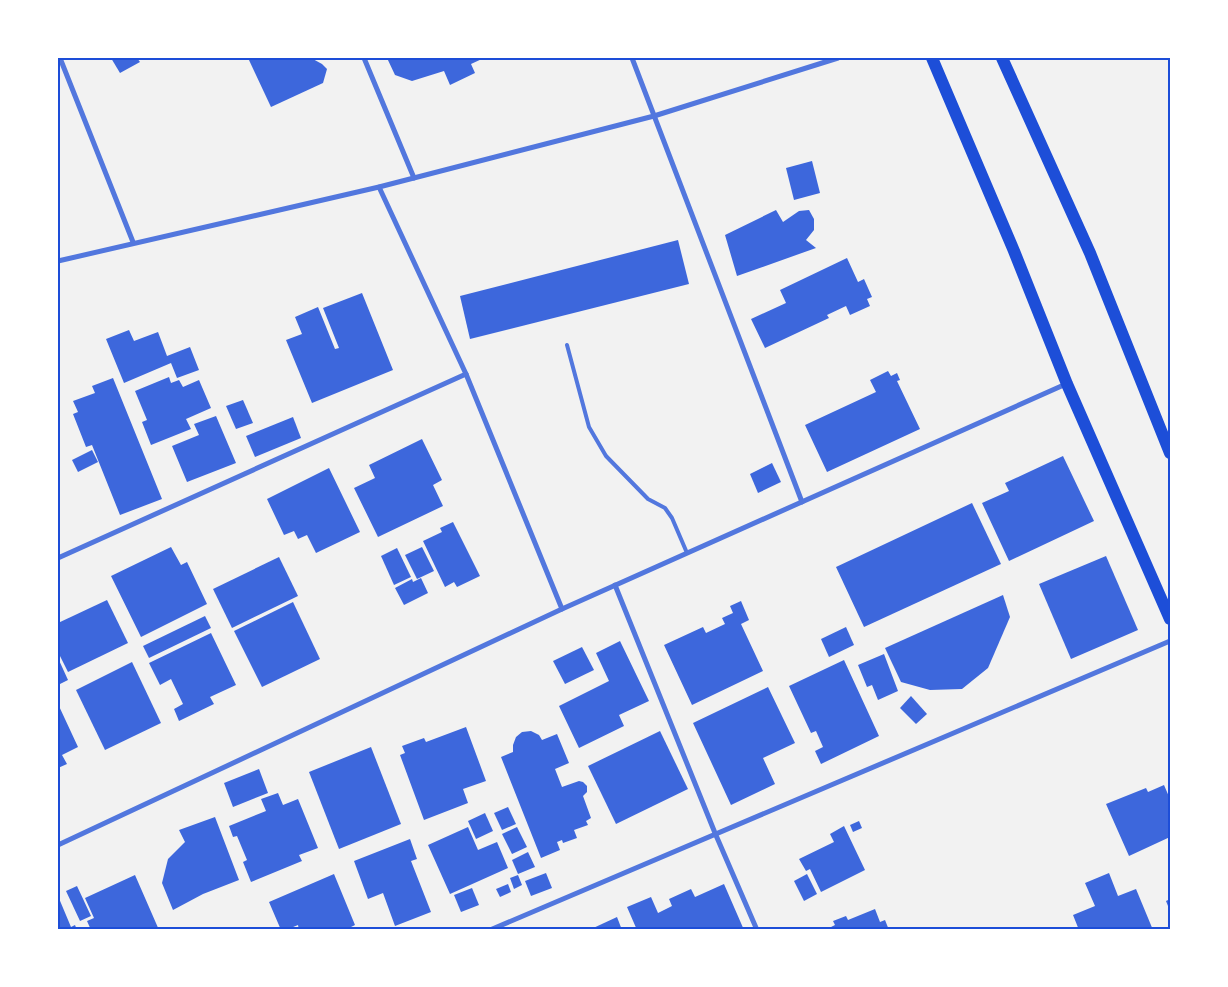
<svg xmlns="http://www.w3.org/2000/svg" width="1228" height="987" viewBox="0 0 1228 987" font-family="'Source Serif 4',serif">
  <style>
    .building { fill: #3d67dc }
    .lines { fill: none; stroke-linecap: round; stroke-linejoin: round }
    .service { stroke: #5277de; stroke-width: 4 }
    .minor { stroke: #5277de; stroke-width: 5 }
    .primary { stroke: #1d4ed8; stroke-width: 12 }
    .neatline { fill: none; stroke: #1d4ed8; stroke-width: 2 }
  </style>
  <rect width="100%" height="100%" fill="#f2f2f2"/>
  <g class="building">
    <path d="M 111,58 L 137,58 L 140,62 L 120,73 Z"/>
    <path d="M 248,58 L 311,58 L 322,64 L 327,69 L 323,83 L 271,107 Z"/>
    <path d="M 387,58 L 484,58 L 471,64 L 475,73 L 450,85 L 444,71 L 412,81 L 395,75 Z"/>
    <path d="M 812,161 L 820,193 L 794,200 L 786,168 Z"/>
    <path d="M 776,210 L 783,222 L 799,211 L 809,210 L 814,219 L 814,230 L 806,240 L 816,248 L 737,276 L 725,235 Z"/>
    <path d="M 678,240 L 689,284 L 470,339 L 460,296 Z"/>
    <path d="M 847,258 L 858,282 L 864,279 L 872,297 L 867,299 L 870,306 L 850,315 L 846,306 L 827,315 L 829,318 L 765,348 L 751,319 L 786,303 L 780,290 Z"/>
    <path d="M 362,293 L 393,370 L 312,403 L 286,340 L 302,334 L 295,317 L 318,307 L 335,349 L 339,348 L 323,308 Z"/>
    <path d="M 129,330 L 134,341 L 158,332 L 167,356 L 190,347 L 199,370 L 177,378 L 171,363 L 124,383 L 106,339 Z"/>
    <path d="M 888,371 L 891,376 L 897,373 L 900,380 L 897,381 L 920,429 L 827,472 L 805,425 L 876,392 L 870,380 Z"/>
    <path d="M 169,377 L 171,383 L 179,380 L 183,387 L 199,380 L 211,408 L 186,419 L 191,429 L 151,445 L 142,422 L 147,420 L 135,391 Z"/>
    <path d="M 113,378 L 162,499 L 120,515 L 92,445 L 86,447 L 73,414 L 78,412 L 73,401 L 95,393 L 92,386 Z"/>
    <path d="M 243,400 L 253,423 L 236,429 L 226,406 Z"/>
    <path d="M 216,416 L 236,463 L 187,482 L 172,446 L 199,435 L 194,424 Z"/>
    <path d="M 293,417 L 301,438 L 255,457 L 246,436 Z"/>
    <path d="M 422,439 L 442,480 L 433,485 L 443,506 L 378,537 L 354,488 L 375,478 L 369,465 Z"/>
    <path d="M 92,450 L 98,462 L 78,472 L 72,460 Z"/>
    <path d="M 1063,456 L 1094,521 L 1009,561 L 982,503 L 1009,491 L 1005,483 Z"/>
    <path d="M 772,463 L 781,482 L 758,493 L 750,474 Z"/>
    <path d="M 329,468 L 360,532 L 316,553 L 307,535 L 298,539 L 294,531 L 284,535 L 267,499 Z"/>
    <path d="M 972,503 L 1001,564 L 864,627 L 836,567 Z"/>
    <path d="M 453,522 L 480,576 L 457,587 L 454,582 L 445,587 L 423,541 L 442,532 L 440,528 Z"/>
    <path d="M 171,547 L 181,565 L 187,562 L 207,604 L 141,637 L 111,576 Z"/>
    <path d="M 422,547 L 434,571 L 417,579 L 405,555 Z"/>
    <path d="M 397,548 L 411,577 L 394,585 L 381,556 Z"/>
    <path d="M 1106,556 L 1138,630 L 1071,659 L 1039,584 Z"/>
    <path d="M 279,557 L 298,596 L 232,628 L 213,589 Z"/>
    <path d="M 421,578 L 428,593 L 404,605 L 395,588 L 412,579 L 413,582 Z"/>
    <path d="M 1003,595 L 1010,617 L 988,668 L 962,689 L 930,690 L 901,682 L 885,648 Z"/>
    <path d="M 107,600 L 128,643 L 68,672 L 58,652 L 58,623 Z"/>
    <path d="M 741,601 L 749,620 L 741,624 L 763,671 L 692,705 L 664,645 L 703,627 L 706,633 L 725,624 L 722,618 L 733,613 L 730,606 Z"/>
    <path d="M 293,602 L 320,659 L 262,687 L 234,631 Z"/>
    <path d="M 205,616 L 211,628 L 149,658 L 143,646 Z"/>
    <path d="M 846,627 L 854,645 L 829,657 L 821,639 Z"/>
    <path d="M 211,633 L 236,685 L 210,697 L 214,704 L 179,721 L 174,709 L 183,704 L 171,679 L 160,685 L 149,663 Z"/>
    <path d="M 620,641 L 649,701 L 619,715 L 624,726 L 579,748 L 559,706 L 609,681 L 596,653 Z"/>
    <path d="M 582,647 L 594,670 L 565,684 L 553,661 Z"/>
    <path d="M 884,654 L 898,691 L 878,700 L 872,685 L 867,687 L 858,665 Z"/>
    <path d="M 58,658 L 68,680 L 58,685 Z"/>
    <path d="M 844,660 L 879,736 L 821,764 L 815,751 L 823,747 L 816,731 L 811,733 L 789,686 Z"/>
    <path d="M 132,662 L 161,723 L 105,750 L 76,690 Z"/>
    <path d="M 768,687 L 795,743 L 763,758 L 775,784 L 731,805 L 693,723 Z"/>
    <path d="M 911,696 L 927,714 L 916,724 L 900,708 Z"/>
    <path d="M 58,704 L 78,747 L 62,755 L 67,764 L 58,768 Z"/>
    <path d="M 466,727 L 486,781 L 463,789 L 468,803 L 424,820 L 400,755 L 405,753 L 402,746 L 424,738 L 426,742 Z"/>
    <path d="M 531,731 L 539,735 L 542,740 L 557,734 L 569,763 L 555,769 L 562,787 L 579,781 L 583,782 L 587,786 L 587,792 L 583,796 L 591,818 L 586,821 L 588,825 L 574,830 L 577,838 L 563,843 L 562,840 L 557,842 L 560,850 L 541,858 L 501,757 L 513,752 L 513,745 L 516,737 L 522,732 Z"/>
    <path d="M 660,731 L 688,789 L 616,824 L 588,766 Z"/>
    <path d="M 371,747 L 401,824 L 339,849 L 309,772 Z"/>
    <path d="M 259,769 L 268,793 L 233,807 L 224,783 Z"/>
    <path d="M 1164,785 L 1170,799 L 1170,837 L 1129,856 L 1106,804 L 1146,788 L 1148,792 Z"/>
    <path d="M 278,793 L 283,805 L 298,799 L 318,848 L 299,855 L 302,861 L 251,882 L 243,862 L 247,860 L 237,836 L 233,837 L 229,826 L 266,811 L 261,799 Z"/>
    <path d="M 508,807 L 516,824 L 502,830 L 494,813 Z"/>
    <path d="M 485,813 L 493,831 L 476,839 L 468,821 Z"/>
    <path d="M 215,817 L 239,880 L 203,894 L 173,910 L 162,883 L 168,859 L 185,842 L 179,830 Z"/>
    <path d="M 859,821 L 862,828 L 853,832 L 850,825 Z"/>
    <path d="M 844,826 L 865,870 L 821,892 L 810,869 L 806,871 L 799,859 L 834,842 L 830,834 Z"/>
    <path d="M 468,827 L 478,850 L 497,842 L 508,868 L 450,894 L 428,845 Z"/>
    <path d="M 517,827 L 527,847 L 512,854 L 502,834 Z"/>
    <path d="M 410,839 L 417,859 L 411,861 L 431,912 L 395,926 L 383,893 L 368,899 L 354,861 Z"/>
    <path d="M 528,852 L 535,867 L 518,874 L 512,860 Z"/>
    <path d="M 546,873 L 552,888 L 531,896 L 525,881 Z"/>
    <path d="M 1109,873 L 1118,896 L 1136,889 L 1153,930 L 1079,930 L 1073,915 L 1095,906 L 1085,883 Z"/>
    <path d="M 334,874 L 355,925 L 345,930 L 299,930 L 298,925 L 286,930 L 281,930 L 269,902 Z"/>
    <path d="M 807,874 L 817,894 L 804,901 L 794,881 Z"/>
    <path d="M 135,875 L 159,930 L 91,930 L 87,921 L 94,918 L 85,898 Z"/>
    <path d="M 518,875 L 522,885 L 514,889 L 510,878 Z"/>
    <path d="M 508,884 L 511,892 L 500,897 L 496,889 Z"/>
    <path d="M 724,884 L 744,930 L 637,930 L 627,907 L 651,897 L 658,913 L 672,906 L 669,899 L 691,889 L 695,897 Z"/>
    <path d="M 77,886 L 91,916 L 80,921 L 66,891 Z"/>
    <path d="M 472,888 L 479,905 L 461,912 L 454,895 Z"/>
    <path d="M 58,896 L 71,927 L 75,925 L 77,930 L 58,930 Z"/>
    <path d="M 1170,899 L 1170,911 L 1166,901 Z"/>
    <path d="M 875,909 L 880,922 L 885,920 L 889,930 L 825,930 L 835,925 L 833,921 L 846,916 L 848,920 Z"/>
    <path d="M 617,917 L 622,930 L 589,930 Z"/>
  </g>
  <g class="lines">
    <path class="service" d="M 567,345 L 589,427 L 606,456 L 648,499 L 665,508 L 672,518 L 687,553"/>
    <g class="minor">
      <path d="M 60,58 L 133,242"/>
      <path d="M 364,58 L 414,178"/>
      <path d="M 632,58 L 802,502"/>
      <path d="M 379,187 L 466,374 L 562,609"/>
      <path d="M 58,261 L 379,187 L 654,116 L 838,58"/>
      <path d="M 58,558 L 466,374"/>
      <path d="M 615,585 L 715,833 L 757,930"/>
      <path d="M 58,845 L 562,609 L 1066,384"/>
      <path d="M 490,930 L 1170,641"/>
    </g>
    <g class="primary">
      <path d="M 932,58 L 1014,251 L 1067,384 L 1170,619"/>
      <path d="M 1002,58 L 1090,253 L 1170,453"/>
    </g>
  </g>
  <rect width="1228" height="987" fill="none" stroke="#ffffff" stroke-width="118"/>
  <rect x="59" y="59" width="1110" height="869" class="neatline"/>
</svg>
